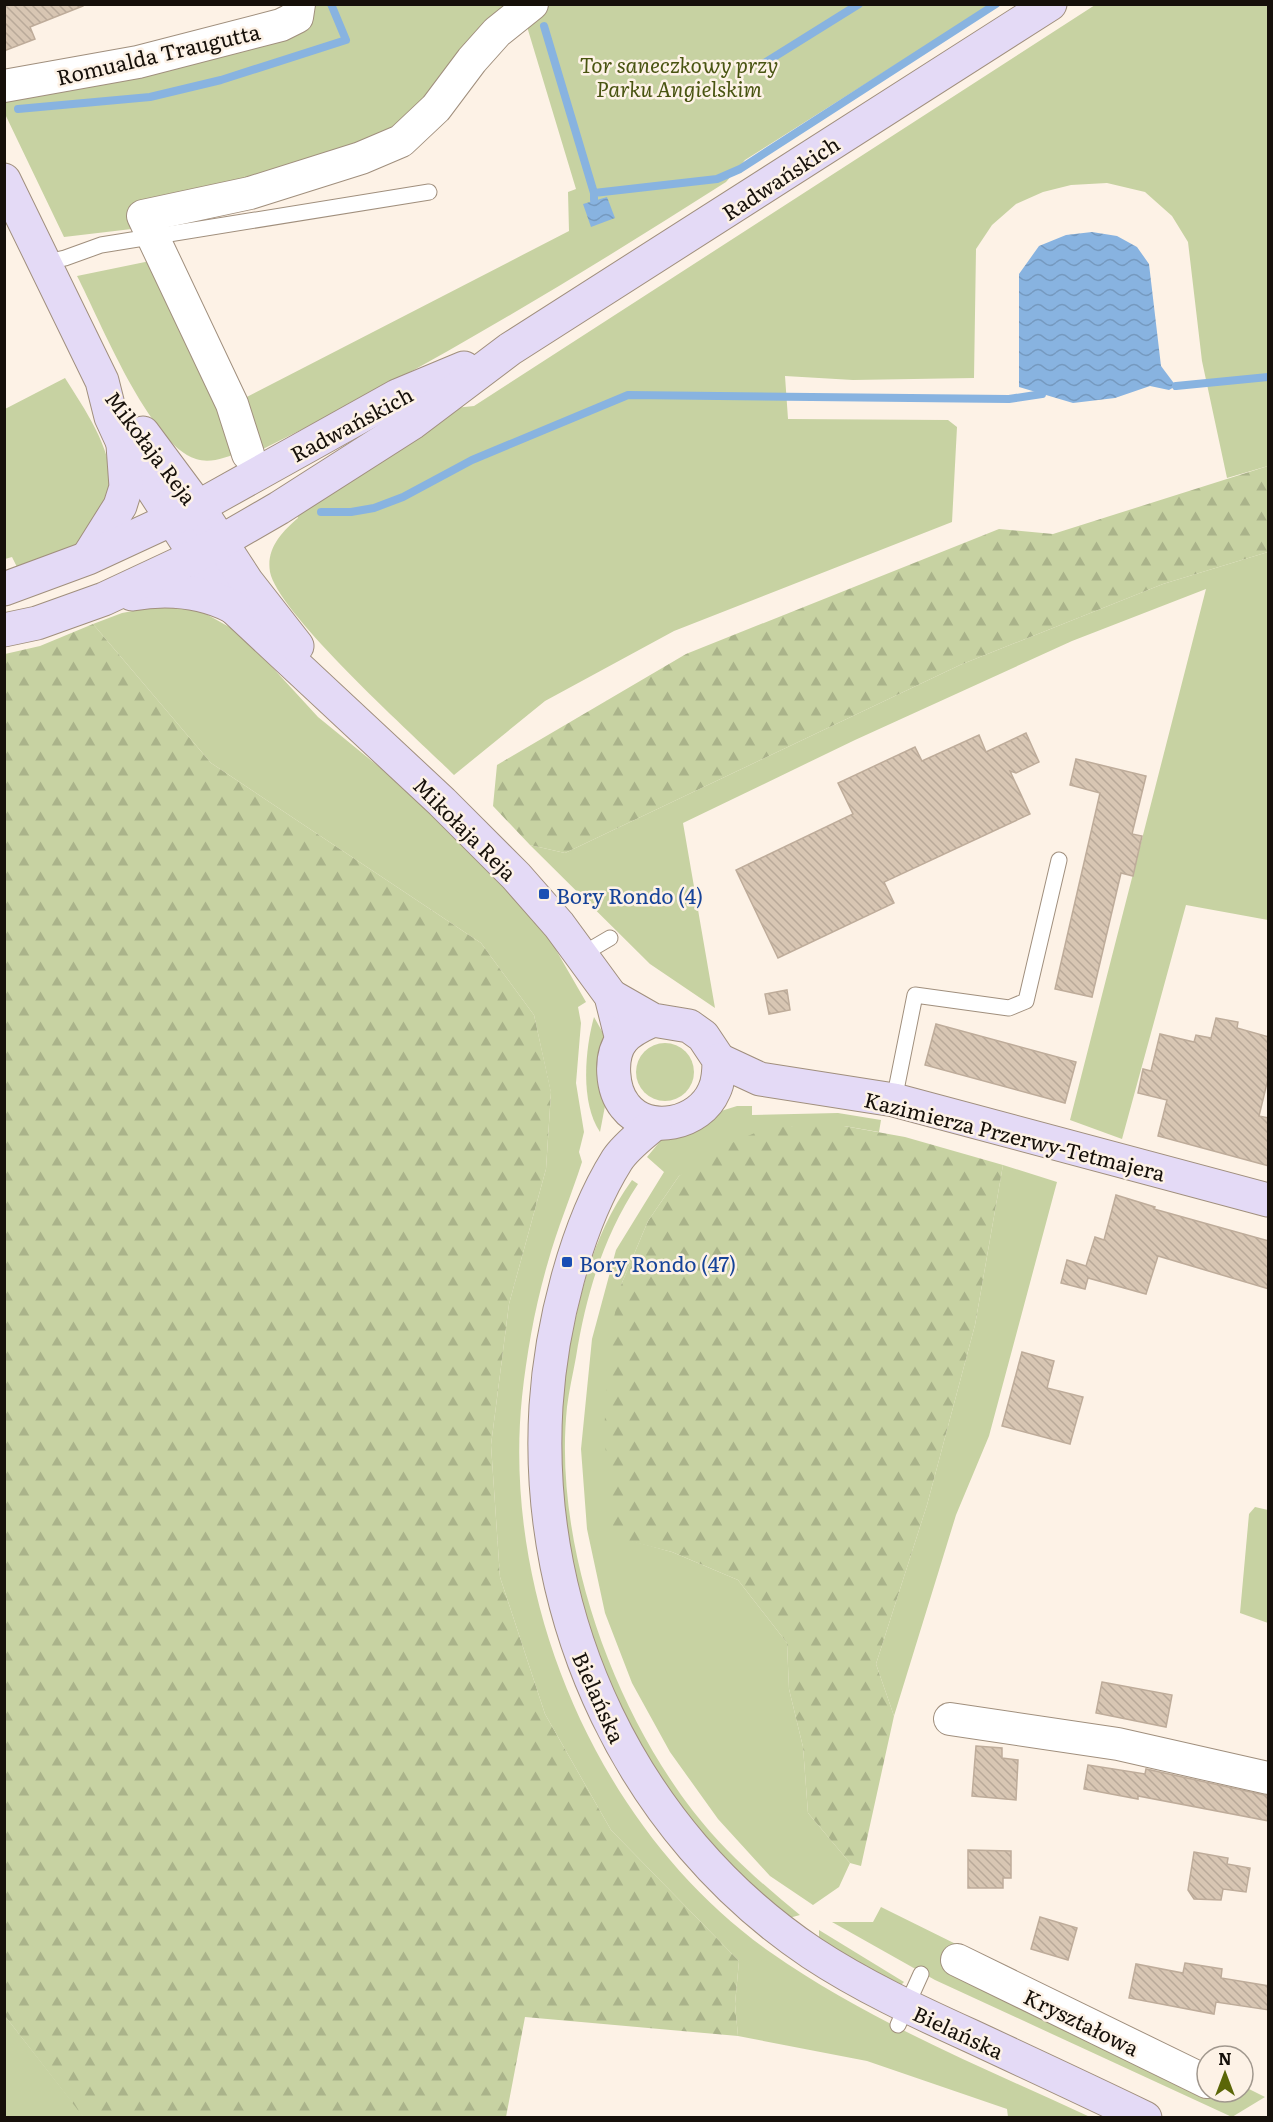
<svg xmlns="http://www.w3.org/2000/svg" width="1273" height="2122" viewBox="0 0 1273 2122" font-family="Literata,serif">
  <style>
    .green { fill: #c7d2a2 }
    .forest { fill: url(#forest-firs) }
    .water { fill: url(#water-waves) }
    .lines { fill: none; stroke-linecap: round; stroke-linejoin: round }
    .stream { stroke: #88b3e0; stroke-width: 8 }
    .building { fill: url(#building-back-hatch); stroke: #beac9a; stroke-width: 1.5 }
    .lane-casing { stroke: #a08f7d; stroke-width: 17 }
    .street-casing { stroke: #a08f7d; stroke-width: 34 }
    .secondary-casing { stroke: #a08f7d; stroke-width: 35 }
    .lane { stroke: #fff; stroke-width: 15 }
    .street { stroke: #fff; stroke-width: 32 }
    .secondary { stroke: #e4daf6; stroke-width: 33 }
    .transit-dot { fill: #1a4fb4; stroke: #fdf2e6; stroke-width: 2 }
    .labels { text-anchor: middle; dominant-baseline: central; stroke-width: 5; stroke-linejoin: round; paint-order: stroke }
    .street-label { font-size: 21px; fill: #16100a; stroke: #fdf2e6 }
    .park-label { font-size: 21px; font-style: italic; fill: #495411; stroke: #fdf2e6 }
    .transit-label { font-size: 21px; fill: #164399; stroke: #fdf2e6; text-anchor: start }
  </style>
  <defs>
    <pattern id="forest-firs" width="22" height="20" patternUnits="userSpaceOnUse" patternTransform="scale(1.5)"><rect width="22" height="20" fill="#c7d2a2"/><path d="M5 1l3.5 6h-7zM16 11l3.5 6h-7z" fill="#aab38a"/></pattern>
    <pattern id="water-waves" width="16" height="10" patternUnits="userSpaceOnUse" patternTransform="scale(1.5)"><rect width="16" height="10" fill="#88b3e0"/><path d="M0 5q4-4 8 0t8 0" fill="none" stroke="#7599bf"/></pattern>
    <pattern id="building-back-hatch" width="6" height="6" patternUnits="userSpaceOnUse" patternTransform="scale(1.5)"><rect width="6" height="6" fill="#d8c6b3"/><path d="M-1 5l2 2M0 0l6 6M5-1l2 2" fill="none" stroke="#b9a999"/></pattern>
  </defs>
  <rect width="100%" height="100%" fill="#fdf2e6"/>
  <g class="green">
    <path d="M 306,5 L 990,5 L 745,160 L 726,182 C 574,279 422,371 261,450 L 237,402 L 569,231 L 568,192 L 576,189 L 525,20 L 443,116 L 174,224 L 64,237 L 5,114 L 5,74 L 148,49 Z"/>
    <path d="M 1095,5 L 1268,5 L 1268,466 L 1227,478 L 1202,361 L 1188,242 L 1172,216 L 1145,192 L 1107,183 L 1071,185 L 1043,192 L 1016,204 L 992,225 L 976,249 L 974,378 L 853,380 L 785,376 L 788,419 L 948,420 L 957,427 L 952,522 L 674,631 L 545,701 L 454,775 C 417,738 279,615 270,572 C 266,548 282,532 298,518 L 296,510 L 455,408 L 474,406 Z"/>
    <path d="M 150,261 L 241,452 C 226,457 211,464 196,459 C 149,444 100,320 77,276 Z"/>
    <path d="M 65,378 C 92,421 135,480 95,529 C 77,551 42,559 18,569 L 12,557 L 5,559 L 5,409 Z"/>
    <path d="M 1268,552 L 1268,920 L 1186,905 L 1122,1139 L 1070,1120 L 1206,589 L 1072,641 L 855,740 L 683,823 L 715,1008 L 650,964 L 530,845 L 565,853 L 960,665 L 1163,584 Z"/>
    <path d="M 159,606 L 199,610 L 231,628 L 261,655 L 318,717 L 405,788 L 521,904 L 552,943 L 586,1002 L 578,1007 L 581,1023 L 576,1083 L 584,1132 L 579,1152 L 582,1162 C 571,1196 557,1229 548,1262 C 535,1306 527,1352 522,1397 C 501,1602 600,1832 770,1952 C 868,2021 982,2067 1090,2117 L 1008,2117 L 1007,2109 L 867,2061 L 738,2036 L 735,2004 L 739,1961 L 611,1830 L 545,1714 L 500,1577 L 491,1445 L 509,1304 L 546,1169 L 551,1093 L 534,1015 L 481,943 L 211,763 L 93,624 L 122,613 Z"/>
    <path d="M 594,1017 L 603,1033 L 605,1106 L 600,1132 C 580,1103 585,1049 594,1017 Z"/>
    <circle cx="665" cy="1072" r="29"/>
    <path d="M 737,1106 L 752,1106 L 752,1115 L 838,1113 L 881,1120 L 879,1132 L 844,1126 L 793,1126 L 679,1176 L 648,1221 L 621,1285 L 614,1536 L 672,1552 L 738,1580 L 787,1643 L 789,1689 L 803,1747 L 808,1813 L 850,1863 L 839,1887 L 813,1905 L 770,1876 L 718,1819 L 670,1752 L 632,1683 L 605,1613 L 587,1529 L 581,1449 L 592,1339 L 616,1250 L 664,1172 L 647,1157 L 662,1139 L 708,1121 L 721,1111 Z"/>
    <path d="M 1003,1165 L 1057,1182 L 989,1436 L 956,1515 L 894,1716 L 876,1664 L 927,1505 L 975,1325 Z"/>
    <path d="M 632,1180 L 638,1184 C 603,1237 586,1295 576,1357 C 573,1374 569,1390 567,1407 C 553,1541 611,1705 693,1811 C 724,1851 761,1883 800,1915 L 789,1918 C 765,1897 740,1877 719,1853 C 614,1736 548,1565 560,1407 C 561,1385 567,1362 571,1340 C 583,1281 596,1230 632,1180 Z"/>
    <path d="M 1255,1507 L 1268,1510 L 1268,1623 L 1240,1613 L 1249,1514 Z"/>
    <path d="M 881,1907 L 1207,2068 L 1207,2092 L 1243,2092 L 1243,2086 L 1265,2097 L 1232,2117 L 935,1980 L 832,1922 L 873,1922 Z"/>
    <path d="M 819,1930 L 904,1982 L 898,1988 L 819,1941 Z"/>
    <path d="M 5,2016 L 84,2117 L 5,2117 Z"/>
  </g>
  <g class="forest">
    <path d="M 1268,466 L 1268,552 L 1163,584 L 960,665 L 565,853 L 530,845 L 493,806 L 497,765 L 686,654 L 999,529 L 1053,534 Z"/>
    <path d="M 93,624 L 211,763 L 481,943 L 534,1015 L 551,1092 L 546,1169 L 509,1304 L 491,1445 L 500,1577 L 545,1714 L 611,1830 L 739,1961 L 735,2004 L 738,2036 L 525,2017 L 506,2117 L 84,2118 L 5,2016 L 5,654 L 40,646 Z"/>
    <path d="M 793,1126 L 844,1126 L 905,1137 L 1003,1165 L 975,1325 L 927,1505 L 876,1664 L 894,1716 L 861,1866 L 850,1863 L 808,1813 L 803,1747 L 789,1689 L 787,1643 L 738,1580 L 672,1552 L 614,1537 L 604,1433 L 610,1336 L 621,1285 L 648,1221 L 679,1176 L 720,1148 L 764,1129 Z"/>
  </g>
  <g class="water">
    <path d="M 607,197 L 615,218 L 591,227 L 583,204 Z"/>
    <path d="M 1092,232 L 1117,236 L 1137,247 L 1149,264 L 1161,366 L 1176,386 L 1169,390 L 1150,386 L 1115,398 L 1073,403 L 1019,387 L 1019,274 L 1039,246 L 1066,235 Z"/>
  </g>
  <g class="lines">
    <g class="stream">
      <path d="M 544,26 L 594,193"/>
      <path d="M 761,65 L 859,4"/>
      <path d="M 18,109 L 150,97 L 221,80 L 346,40 L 331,4"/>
      <path d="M 594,200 L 594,193 L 717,179 L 740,169 L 996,4"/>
      <path d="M 1176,386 L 1268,377"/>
      <path d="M 321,512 L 351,512 L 374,508 L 403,497 L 472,460 L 628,395 L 1009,399 L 1042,394"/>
    </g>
  </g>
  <g class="building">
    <path d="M 4,4 L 83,4 L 83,6 L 30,27 L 35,39 L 4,51 Z"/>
    <path d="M 1026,733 L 1039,762 L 1016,773 L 1010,771 L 1030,814 L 884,882 L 894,903 L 778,958 L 736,870 L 853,814 L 838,783 L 915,747 L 922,761 L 979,735 L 986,752 Z"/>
    <path d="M 1076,759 L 1146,776 L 1132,834 L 1142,836 L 1133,876 L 1121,873 L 1092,997 L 1055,989 L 1100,793 L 1070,785 Z"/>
    <path d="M 787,990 L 790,1010 L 769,1014 L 765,994 Z"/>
    <path d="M 1216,1018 L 1238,1022 L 1237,1028 L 1269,1037 L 1269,1075 L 1259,1116 L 1269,1118 L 1269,1166 L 1158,1136 L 1167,1100 L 1138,1093 L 1143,1069 L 1151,1071 L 1160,1034 L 1194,1042 L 1196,1035 L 1211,1038 Z"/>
    <path d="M 936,1024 L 1076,1062 L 1065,1103 L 925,1065 Z"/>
    <path d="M 1116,1195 L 1155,1207 L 1154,1209 L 1269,1241 L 1269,1289 L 1158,1256 L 1146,1294 L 1088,1278 L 1085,1289 L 1061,1283 L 1067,1260 L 1086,1266 L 1095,1237 L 1104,1240 Z"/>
    <path d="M 1022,1352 L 1054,1361 L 1047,1388 L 1083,1397 L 1070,1444 L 1002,1426 Z"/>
    <path d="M 1102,1682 L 1172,1695 L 1166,1727 L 1096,1713 Z"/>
    <path d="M 976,1746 L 1002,1748 L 1002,1758 L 1018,1760 L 1016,1800 L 972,1796 Z"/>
    <path d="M 1088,1765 L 1145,1774 L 1146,1769 L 1269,1796 L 1269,1821 L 1138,1796 L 1138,1799 L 1084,1789 Z"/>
    <path d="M 968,1850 L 1011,1851 L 1011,1878 L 1003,1878 L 1003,1888 L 968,1888 Z"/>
    <path d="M 1194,1852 L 1228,1858 L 1227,1864 L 1250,1868 L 1246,1892 L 1223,1889 L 1221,1900 L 1194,1899 L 1188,1890 Z"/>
    <path d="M 1040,1917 L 1077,1928 L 1068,1960 L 1031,1949 Z"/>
    <path d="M 1185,1963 L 1222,1969 L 1221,1978 L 1269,1986 L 1269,2010 L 1216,2002 L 1214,2014 L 1129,1998 L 1136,1964 L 1183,1973 Z"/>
  </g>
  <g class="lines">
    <g class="lane-casing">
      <g id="lane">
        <path d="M 43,263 L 65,258 L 101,245 L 429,192"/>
        <path d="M 581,955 L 610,938"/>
        <path d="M 894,1100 L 915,995 L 1009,1008 L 1026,1001 L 1059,860"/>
        <path d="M 898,2025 L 921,1974"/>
      </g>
    </g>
    <g class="street-casing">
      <g id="street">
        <path d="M 4,86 L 138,62 L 281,25 L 297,17 L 299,4"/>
        <path d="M 248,454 L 232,404 L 143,216 L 250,193 L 361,158 L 401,141 L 436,108 L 472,60 L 497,32 L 532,4"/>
        <path d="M 950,1719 L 1118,1744 L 1268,1778"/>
        <path d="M 957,1960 L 1207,2082"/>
      </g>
    </g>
    <g class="secondary-casing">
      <g id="secondary">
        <path d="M 4,180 L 102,381 L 111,417 L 123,443 L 196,556 L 233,607 L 442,802 L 516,876 L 559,925 L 611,996 L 622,1040"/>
        <path d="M 143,433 L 198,507 L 247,582 L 297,646"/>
        <path d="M 88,557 L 120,506 L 126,487 L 123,445"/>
        <path d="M 4,589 L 88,558 L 198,507 L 397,396 L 464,368"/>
        <path d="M 132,594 C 167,588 202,591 233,607"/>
        <path d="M 4,630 L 37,623 L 104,599 L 196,556 L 279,508 L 412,423 L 510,349 L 1050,4"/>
        <path d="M 611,996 L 653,1020 L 689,1026 L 703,1036 L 719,1060 C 719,1070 719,1081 714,1091 C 700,1124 648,1136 625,1106 C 612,1090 609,1057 622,1040 C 630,1030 642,1025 653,1020"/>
        <path d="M 719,1060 L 760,1079 L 894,1100 L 1268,1200"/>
        <path d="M 655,1123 C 643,1134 626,1146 617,1160 C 575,1227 551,1328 546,1406 C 533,1621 633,1833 812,1953 C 862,1986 916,2011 971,2036 C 1029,2063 1087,2090 1145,2118"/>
      </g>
    </g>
    <use href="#lane" class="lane"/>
    <use href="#street" class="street"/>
    <use href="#secondary" class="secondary"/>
  </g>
  <g class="transit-dot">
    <rect x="538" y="888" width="12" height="12" rx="3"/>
    <rect x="561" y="1256" width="12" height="12" rx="3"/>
  </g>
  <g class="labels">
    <g class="street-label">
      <text transform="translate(158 53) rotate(-13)">Romualda Traugutta</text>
      <text transform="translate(780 177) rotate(-33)">Radwańskich</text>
      <text transform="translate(351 423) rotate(-28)">Radwańskich</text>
      <text transform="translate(152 447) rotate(53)">Mikołaja Reja</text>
      <text transform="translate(466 828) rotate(45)">Mikołaja Reja</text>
      <text transform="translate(1015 1135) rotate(14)">Kazimierza Przerwy-Tetmajera</text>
      <text transform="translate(600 1697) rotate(66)">Bielańska</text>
      <text transform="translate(1082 2021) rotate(26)">Kryształowa</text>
      <text transform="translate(959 2031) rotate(25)">Bielańska</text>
    </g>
    <g class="park-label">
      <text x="679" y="63">Tor saneczkowy przy<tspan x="679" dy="24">Parku Angielskim</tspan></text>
    </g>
    <g class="transit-label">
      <text x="556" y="894">Bory Rondo (4)</text>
      <text x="579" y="1262">Bory Rondo (47)</text>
    </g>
  </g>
  <rect width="1273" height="2122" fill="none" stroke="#16100a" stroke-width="12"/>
  <g transform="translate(1225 2074)"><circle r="28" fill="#fdf2e6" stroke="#a1988e" stroke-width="1.5"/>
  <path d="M0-4.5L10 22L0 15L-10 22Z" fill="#5b6608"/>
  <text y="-9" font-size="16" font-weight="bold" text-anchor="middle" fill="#16100a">N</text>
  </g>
</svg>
